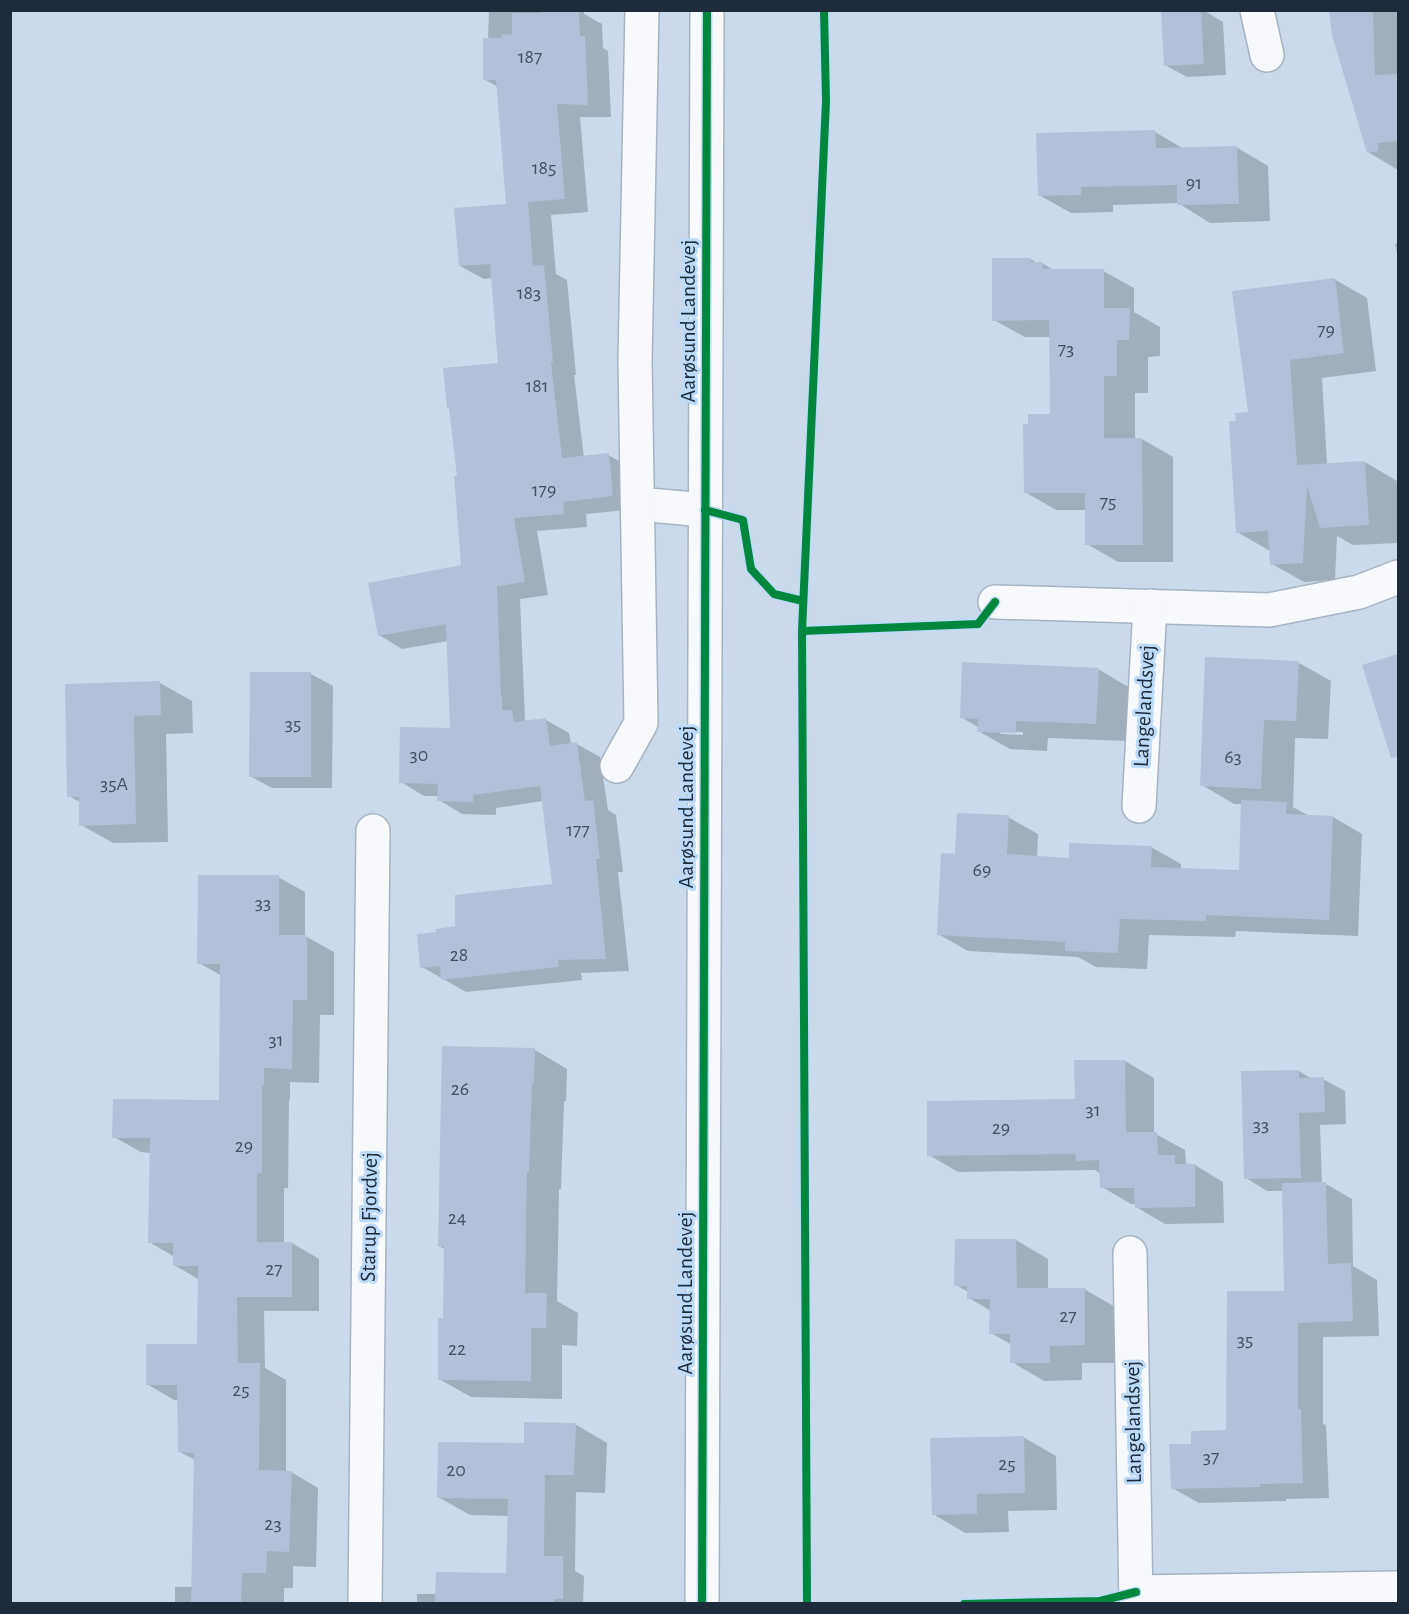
<svg xmlns="http://www.w3.org/2000/svg" width="1409" height="1614" viewBox="0 0 1409 1614" font-family="'Alegreya Sans',sans-serif">
  <style>
    .shadow { fill: #0003; fill-rule: evenodd }
    .building { fill: #b3c0d8 }
    .lines { fill: none; stroke-linecap: round; stroke-linejoin: round }
    .minor-casing { stroke: #a6b4c2; stroke-width: 36 }
    .minor { stroke: #f7f9fc; stroke-width: 33 }
    .cycleway-casing { stroke: #bcdaf9; stroke-width: 11 }
    .cycleway { stroke: #00873e; stroke-width: 8 }
    .labels { text-anchor: middle; dominant-baseline: central; stroke-width: 6; stroke-linejoin: round; paint-order: stroke }
    .number-label { font-size: 20px; fill: #425062 }
    .street-label { font-size: 22px; fill: #1d2b3a; stroke: #bcdaf9 }
  </style>
  <rect width="100%" height="100%" fill="#cadaeb"/>
  <g class="shadow">
    <path d="M 489,10 L 584,10 L 584,14 L 602,24 L 603,48 L 608,51 L 611,117 L 580,117 L 588,212 L 551,215 L 556,274 L 567,280 L 576,375 L 574,375 L 584,458 L 608,455 L 632,468 L 636,509 L 586,514 L 587,527 L 537,531 L 548,595 L 520,599 L 525,720 L 529,722 L 546,720 L 569,733 L 571,744 L 577,744 L 600,757 L 608,810 L 616,815 L 623,872 L 618,872 L 629,971 L 581,973 L 582,980 L 466,992 L 422,967 L 437,934 L 457,928 L 554,885 L 543,801 L 496,808 L 496,815 L 462,814 L 439,800 L 439,796 L 424,796 L 401,782 L 451,730 L 448,641 L 402,649 L 379,635 L 462,566 L 459,477 L 500,364 L 493,278 L 484,279 L 460,266 L 508,205 L 498,87 L 484,79 L 488,40 Z"/>
    <path d="M 1177,10 L 1203,10 L 1223,22 L 1226,75 L 1187,77 L 1165,65 Z"/>
    <path d="M 1331,10 L 1398,10 L 1398,170 L 1368,152 Z"/>
    <path d="M 1155,132 L 1184,149 L 1236,147 L 1268,166 L 1270,221 L 1210,223 L 1178,203 L 1113,205 L 1113,212 L 1071,213 L 1039,195 Z"/>
    <path d="M 1398,243 L 1398,257 L 1395,244 Z"/>
    <path d="M 1031,259 L 1038,264 L 1042,263 L 1055,271 L 1103,271 L 1134,288 L 1134,312 L 1160,327 L 1160,356 L 1148,357 L 1148,393 L 1135,393 L 1135,439 L 1142,439 L 1173,457 L 1173,562 L 1118,562 L 1087,544 L 1087,510 L 1056,510 L 1025,492 L 1051,415 L 1051,337 L 1025,337 L 994,320 Z"/>
    <path d="M 1334,279 L 1367,298 L 1376,371 L 1322,378 L 1327,464 L 1365,462 L 1397,481 L 1398,543 L 1353,545 L 1337,536 L 1335,580 L 1304,582 L 1272,564 L 1270,551 L 1237,532 L 1238,423 L 1250,413 Z"/>
    <path d="M 1398,655 L 1398,738 L 1383,729 L 1364,666 Z"/>
    <path d="M 1299,663 L 1331,681 L 1328,739 L 1295,738 L 1293,807 L 1309,816 L 1333,817 L 1362,834 L 1358,936 L 1236,931 L 1235,937 L 1149,935 L 1147,969 L 1096,967 L 1078,957 L 968,951 L 938,934 L 956,855 L 1008,817 L 1038,834 L 1037,858 L 1070,860 L 1151,847 L 1181,864 L 1181,870 L 1240,871 L 1243,804 L 1234,804 L 1202,785 Z"/>
    <path d="M 1098,669 L 1130,688 L 1128,741 L 1048,738 L 1047,751 L 1010,749 L 978,731 L 978,727 L 961,717 ZM 998,731 L 1023,732 L 1023,735 L 1001,734 Z"/>
    <path d="M 311,674 L 333,686 L 332,788 L 272,788 L 250,776 Z"/>
    <path d="M 160,683 L 192,701 L 193,733 L 166,734 L 168,842 L 113,843 L 81,825 L 80,802 L 69,796 Z"/>
    <path d="M 278,877 L 305,892 L 305,936 L 334,952 L 334,1015 L 320,1015 L 319,1083 L 290,1082 L 290,1100 L 289,1100 L 288,1188 L 284,1188 L 284,1243 L 292,1243 L 319,1259 L 319,1311 L 264,1311 L 265,1368 L 286,1380 L 286,1472 L 291,1472 L 318,1488 L 316,1567 L 293,1566 L 293,1588 L 284,1588 L 284,1604 L 175,1604 L 175,1587 L 193,1587 L 195,1460 L 180,1452 L 179,1400 L 174,1400 L 147,1384 L 199,1345 L 200,1280 L 174,1265 L 175,1257 L 149,1242 L 151,1153 L 141,1152 L 114,1137 L 220,1102 L 222,976 L 199,963 Z"/>
    <path d="M 535,1050 L 567,1069 L 566,1101 L 564,1101 L 561,1189 L 559,1189 L 557,1301 L 578,1313 L 577,1346 L 562,1345 L 562,1399 L 471,1397 L 439,1379 L 444,1320 L 446,1250 L 439,1246 Z"/>
    <path d="M 1125,1061 L 1154,1078 L 1154,1133 L 1185,1150 L 1186,1163 L 1190,1165 L 1195,1165 L 1223,1182 L 1224,1223 L 1165,1224 L 1136,1207 L 1136,1204 L 1131,1204 L 1102,1187 L 1101,1174 L 1095,1170 L 958,1172 L 929,1155 L 1076,1101 Z"/>
    <path d="M 1299,1071 L 1312,1079 L 1323,1079 L 1345,1091 L 1346,1124 L 1320,1125 L 1322,1184 L 1326,1184 L 1352,1199 L 1353,1266 L 1377,1280 L 1379,1336 L 1323,1337 L 1323,1424 L 1326,1425 L 1329,1498 L 1286,1499 L 1286,1501 L 1199,1503 L 1172,1488 L 1193,1445 L 1227,1432 L 1286,1293 L 1284,1191 L 1267,1191 L 1246,1178 Z"/>
    <path d="M 1016,1240 L 1048,1259 L 1048,1290 L 1084,1289 L 1117,1308 L 1117,1363 L 1082,1363 L 1082,1380 L 1044,1381 L 1012,1362 L 1012,1345 L 991,1333 L 991,1311 L 969,1298 L 968,1292 L 956,1285 Z"/>
    <path d="M 575,1424 L 607,1443 L 605,1493 L 576,1492 L 575,1571 L 584,1576 L 583,1604 L 417,1604 L 417,1594 L 437,1594 L 508,1575 L 509,1516 L 470,1515 L 438,1497 L 525,1445 Z"/>
    <path d="M 1023,1437 L 1056,1456 L 1057,1510 L 1008,1511 L 1009,1532 L 965,1533 L 933,1514 Z"/>
  </g>
  <g class="building">
    <path d="M 541,10 L 579,10 L 580,36 L 585,36 L 588,105 L 557,104 L 565,199 L 528,202 L 533,266 L 544,265 L 553,362 L 551,362 L 562,458 L 609,453 L 613,496 L 563,502 L 564,514 L 514,518 L 525,582 L 497,586 L 501,696 L 502,696 L 502,710 L 512,710 L 514,722 L 546,718 L 550,746 L 577,742 L 585,801 L 593,800 L 600,859 L 596,859 L 606,959 L 558,960 L 559,967 L 441,980 L 440,966 L 420,968 L 417,934 L 436,932 L 436,929 L 455,926 L 455,895 L 552,884 L 540,786 L 473,795 L 473,802 L 437,801 L 438,784 L 399,783 L 400,727 L 450,728 L 446,624 L 378,636 L 368,583 L 461,565 L 454,476 L 457,476 L 449,408 L 447,408 L 443,368 L 498,363 L 490,264 L 459,266 L 454,208 L 506,204 L 496,80 L 483,80 L 483,38 L 502,38 L 502,35 L 512,34 L 512,13 L 541,13 Z"/>
    <path d="M 1161,10 L 1201,10 L 1204,64 L 1164,66 Z"/>
    <path d="M 1329,10 L 1373,10 L 1375,75 L 1398,74 L 1398,141 L 1378,143 L 1378,151 L 1367,153 L 1332,35 Z"/>
    <path d="M 1155,130 L 1156,148 L 1237,146 L 1239,204 L 1177,205 L 1177,185 L 1081,187 L 1081,195 L 1038,196 L 1036,133 Z"/>
    <path d="M 992,258 L 1031,258 L 1031,262 L 1043,262 L 1043,269 L 1104,269 L 1104,308 L 1130,308 L 1129,340 L 1117,340 L 1117,376 L 1104,376 L 1104,438 L 1142,438 L 1143,545 L 1085,545 L 1085,493 L 1024,493 L 1023,424 L 1028,424 L 1028,414 L 1050,414 L 1049,320 L 992,321 Z"/>
    <path d="M 1335,278 L 1344,353 L 1290,360 L 1297,465 L 1365,461 L 1369,525 L 1320,528 L 1307,486 L 1303,563 L 1270,565 L 1268,531 L 1236,533 L 1229,421 L 1236,421 L 1235,413 L 1248,412 L 1232,291 Z"/>
    <path d="M 1398,654 L 1398,757 L 1391,758 L 1362,665 Z"/>
    <path d="M 1205,657 L 1299,661 L 1296,721 L 1264,720 L 1261,789 L 1200,786 Z"/>
    <path d="M 962,662 L 1099,668 L 1096,724 L 1016,721 L 1016,733 L 977,732 L 978,719 L 960,718 Z"/>
    <path d="M 250,672 L 311,672 L 311,777 L 249,777 Z"/>
    <path d="M 160,681 L 161,715 L 134,716 L 136,824 L 79,826 L 79,797 L 67,797 L 65,684 Z"/>
    <path d="M 1241,800 L 1287,802 L 1286,814 L 1333,816 L 1329,920 L 1206,915 L 1206,921 L 1120,919 L 1118,953 L 1065,951 L 1065,942 L 937,935 L 941,853 L 955,854 L 957,813 L 1009,815 L 1007,854 L 1069,858 L 1069,843 L 1152,846 L 1151,867 L 1239,870 Z"/>
    <path d="M 198,875 L 279,875 L 279,935 L 307,935 L 307,1000 L 293,1000 L 292,1069 L 264,1068 L 264,1085 L 262,1085 L 262,1173 L 257,1174 L 257,1242 L 292,1242 L 292,1297 L 237,1297 L 238,1363 L 260,1363 L 259,1470 L 292,1471 L 289,1552 L 267,1551 L 266,1573 L 242,1573 L 241,1604 L 191,1604 L 194,1453 L 178,1452 L 177,1385 L 146,1385 L 146,1344 L 197,1344 L 198,1266 L 173,1266 L 173,1243 L 148,1243 L 150,1138 L 112,1138 L 113,1099 L 219,1100 L 220,964 L 197,964 Z"/>
    <path d="M 442,1046 L 535,1048 L 534,1083 L 532,1083 L 529,1172 L 527,1172 L 525,1293 L 547,1293 L 546,1328 L 531,1328 L 531,1381 L 438,1380 L 438,1318 L 443,1318 L 444,1247 L 438,1247 Z"/>
    <path d="M 1074,1060 L 1125,1060 L 1126,1132 L 1157,1132 L 1158,1155 L 1175,1155 L 1175,1164 L 1195,1164 L 1195,1207 L 1135,1208 L 1134,1188 L 1100,1188 L 1099,1160 L 1076,1161 L 1075,1154 L 927,1156 L 927,1101 L 1075,1099 Z"/>
    <path d="M 1299,1070 L 1299,1078 L 1324,1077 L 1325,1112 L 1299,1113 L 1301,1178 L 1244,1179 L 1241,1071 Z"/>
    <path d="M 1326,1182 L 1328,1264 L 1351,1263 L 1353,1321 L 1298,1323 L 1298,1409 L 1301,1409 L 1303,1483 L 1260,1484 L 1260,1487 L 1171,1489 L 1169,1444 L 1191,1444 L 1191,1431 L 1226,1430 L 1227,1291 L 1284,1291 L 1282,1183 Z"/>
    <path d="M 955,1239 L 1016,1239 L 1017,1288 L 1085,1288 L 1085,1345 L 1050,1346 L 1050,1363 L 1010,1363 L 1010,1334 L 989,1334 L 990,1299 L 967,1299 L 967,1286 L 954,1286 Z"/>
    <path d="M 524,1422 L 576,1423 L 574,1475 L 545,1475 L 544,1556 L 563,1556 L 563,1599 L 554,1599 L 554,1604 L 435,1604 L 436,1572 L 506,1573 L 508,1499 L 437,1498 L 438,1442 L 524,1443 Z"/>
    <path d="M 1024,1436 L 1025,1493 L 977,1494 L 977,1514 L 932,1515 L 930,1438 Z"/>
  </g>
  <g class="lines">
    <g class="minor-casing">
      <g id="minor">
        <path d="M 1257,10 L 1267,55"/>
        <path d="M 638,504 L 705,510"/>
        <path d="M 995,602 L 1269,610 L 1359,592 L 1398,577"/>
        <path d="M 617,766 L 641,723 L 635,361 L 642,10"/>
        <path d="M 1139,806 L 1150,606"/>
        <path d="M 1130,1253 L 1136,1604"/>
        <path d="M 1136,1592 L 1398,1588"/>
        <path d="M 365,1604 L 373,831"/>
        <path d="M 702,1604 L 707,10"/>
      </g>
    </g>
    <use href="#minor" class="minor"/>
    <g class="cycleway-casing">
      <g id="cycleway">
        <path d="M 705,510 L 743,520 L 751,569 L 774,594 L 803,601"/>
        <path d="M 802,631 L 978,624 L 995,602"/>
        <path d="M 702,1604 L 707,10"/>
        <path d="M 807,1604 L 802,631 L 826,101 L 824,10"/>
        <path d="M 964,1604 L 1100,1601 L 1136,1592"/>
      </g>
    </g>
    <use href="#cycleway" class="cycleway"/>
  </g>
  <g class="labels">
    <g class="number-label">
      <text x="530" y="57">187</text>
      <text x="544" y="168">185</text>
      <text x="1194" y="183">91</text>
      <text x="529" y="293">183</text>
      <text x="1326" y="330">79</text>
      <text x="1066" y="349">73</text>
      <text x="537" y="386">181</text>
      <text x="544" y="490">179</text>
      <text x="1108" y="502">75</text>
      <text x="293" y="724">35</text>
      <text x="419" y="755">30</text>
      <text x="1233" y="757">63</text>
      <text x="114" y="784">35A</text>
      <text x="578" y="830">177</text>
      <text x="982" y="870">69</text>
      <text x="263" y="903">33</text>
      <text x="459" y="955">28</text>
      <text x="276" y="1040">31</text>
      <text x="460" y="1089">26</text>
      <text x="1093" y="1110">31</text>
      <text x="1261" y="1125">33</text>
      <text x="1001" y="1128">29</text>
      <text x="244" y="1146">29</text>
      <text x="457" y="1218">24</text>
      <text x="274" y="1269">27</text>
      <text x="1068" y="1316">27</text>
      <text x="1245" y="1340">35</text>
      <text x="457" y="1349">22</text>
      <text x="241" y="1390">25</text>
      <text x="1211" y="1457">37</text>
      <text x="1007" y="1464">25</text>
      <text x="456" y="1470">20</text>
      <text x="273" y="1524">23</text>
    </g>
    <g class="street-label">
      <text transform="translate(688 321) rotate(-90)">Aarøsund Landevej</text>
      <text transform="translate(1144 706) rotate(-87)">Langelandsvej</text>
      <text transform="translate(686 807) rotate(-90)">Aarøsund Landevej</text>
      <text transform="translate(369 1217) rotate(-89)">Starup Fjordvej</text>
      <text transform="translate(685 1293) rotate(-90)">Aarøsund Landevej</text>
      <text transform="translate(1133 1422) rotate(-91)">Langelandsvej</text>
    </g>
  </g>
  <rect width="1409" height="1614" fill="none" stroke="#1d2b3a" stroke-width="24"/>
</svg>
